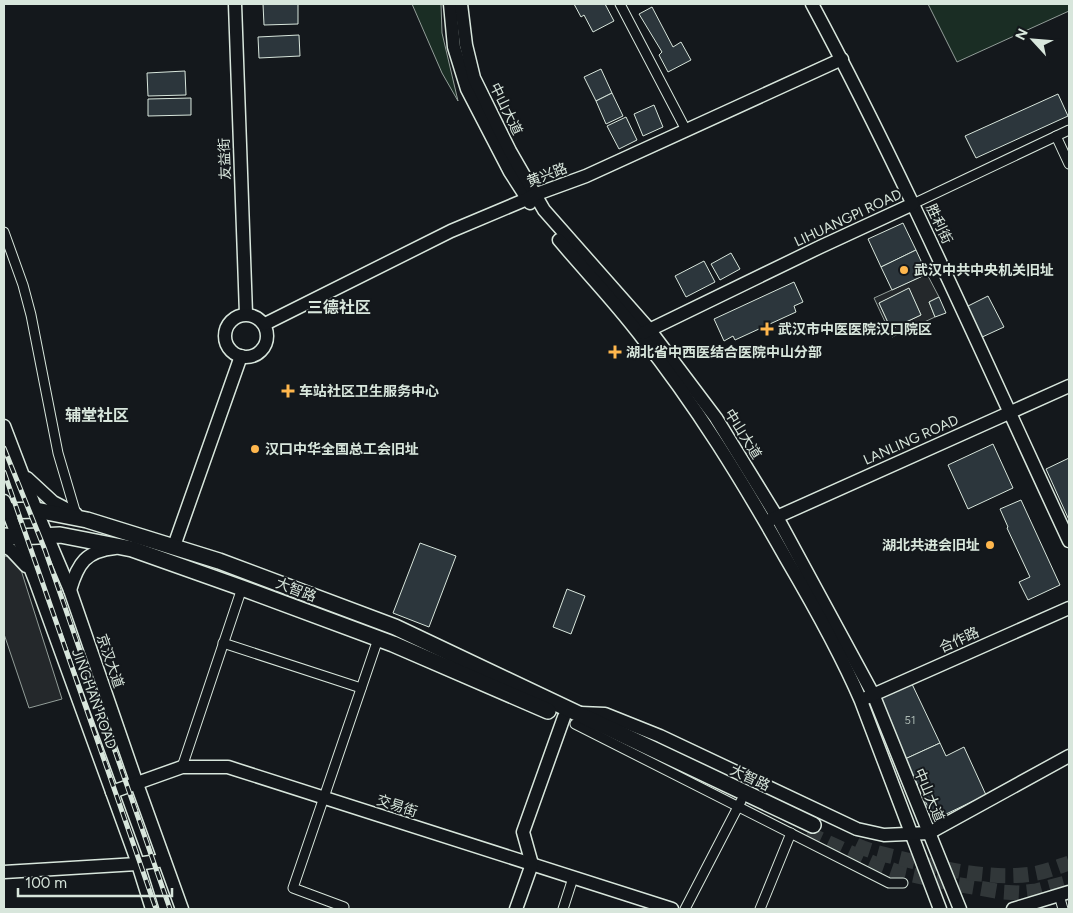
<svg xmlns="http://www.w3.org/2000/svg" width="1073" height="913" viewBox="0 0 1073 913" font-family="Figtree,'Noto Sans SC',sans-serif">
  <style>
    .green { fill: #1a2d24; stroke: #939e99 }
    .parking { fill: #24282b; stroke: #939e99; fill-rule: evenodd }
    .building { fill: #2c363c; stroke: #d8e6dc }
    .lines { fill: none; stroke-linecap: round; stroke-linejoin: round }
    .primary-tunnel { stroke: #313739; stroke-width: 15; stroke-dasharray: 15 8; stroke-linecap: butt }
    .street-casing { stroke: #d8e6dc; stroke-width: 11 }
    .secondary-casing { stroke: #d8e6dc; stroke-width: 15 }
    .primary-casing { stroke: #d8e6dc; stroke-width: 18 }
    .street { stroke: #14181c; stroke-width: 9 }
    .secondary { stroke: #14181c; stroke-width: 12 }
    .primary { stroke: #14181c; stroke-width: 15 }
    .rail-casing { stroke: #d8e6dc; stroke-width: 5 }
    .rail { stroke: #14181c; stroke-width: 3; stroke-dasharray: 9; stroke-linecap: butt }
    .poi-dot { fill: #ffb74d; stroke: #14181c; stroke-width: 2 }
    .labels { text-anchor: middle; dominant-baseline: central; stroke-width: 4; stroke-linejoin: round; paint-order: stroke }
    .number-label { font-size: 11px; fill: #adbab4 }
    .street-label { font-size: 14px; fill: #d8e6dc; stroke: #14181c }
    .poi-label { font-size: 14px; font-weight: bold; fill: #d8e6dc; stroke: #14181c; text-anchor: start }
    .quarter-label { font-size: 16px; font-weight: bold; fill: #d8e6dc; stroke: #14181c }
  </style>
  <rect width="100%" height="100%" fill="#14181c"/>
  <g class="green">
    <path d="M 412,4 L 441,4 L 442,33 L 458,101 L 442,73 Z"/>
    <path d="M 928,4 L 1069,4 L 1069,11 L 957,62 Z"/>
  </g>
  <g class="parking">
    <path d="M 927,274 L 939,297 L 929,302 L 935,317 L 892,337 L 874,298 ZM 909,289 L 921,315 L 891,329 L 879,303 Z"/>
    <path d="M 4,556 L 13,557 L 21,570 L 62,699 L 29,708 L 4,634 Z"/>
  </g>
  <g class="building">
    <path d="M 263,4 L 298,4 L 298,24 L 264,25 Z"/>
    <path d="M 574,4 L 605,4 L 614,21 L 593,32 L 584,15 L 581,17 Z"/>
    <path d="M 652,7 L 673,47 L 681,42 L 691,60 L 668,72 L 659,55 L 662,52 L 639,14 Z"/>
    <path d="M 299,35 L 300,56 L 259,58 L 258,37 Z"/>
    <path d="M 601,69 L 612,93 L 596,101 L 584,77 Z"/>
    <path d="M 185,71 L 186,95 L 148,96 L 147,73 Z"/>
    <path d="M 612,93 L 623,116 L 606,124 L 596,101 Z"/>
    <path d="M 1058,94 L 1068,116 L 976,158 L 965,136 Z"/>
    <path d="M 191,98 L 191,115 L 148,116 L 148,99 Z"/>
    <path d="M 654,105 L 663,127 L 643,136 L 634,114 Z"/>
    <path d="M 626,117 L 637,140 L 619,149 L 607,126 Z"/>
    <path d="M 903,223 L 916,250 L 881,267 L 868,239 Z"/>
    <path d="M 916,250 L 927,274 L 892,290 L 881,267 Z"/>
    <path d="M 731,253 L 740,269 L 720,280 L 711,264 Z"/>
    <path d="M 704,261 L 715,282 L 686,297 L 675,276 Z"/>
    <path d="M 794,282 L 803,302 L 794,306 L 796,312 L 735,340 L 733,336 L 724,341 L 714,319 Z"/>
    <path d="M 909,288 L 921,315 L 891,329 L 879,303 Z"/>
    <path d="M 988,296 L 1004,327 L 980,338 L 966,307 Z"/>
    <path d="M 939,297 L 946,313 L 935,317 L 929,302 Z"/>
    <path d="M 993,444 L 1013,488 L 968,509 L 948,465 Z"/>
    <path d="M 1069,458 L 1069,520 L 1046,469 Z"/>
    <path d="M 1021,500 L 1060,585 L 1028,600 L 1019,582 L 1030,577 L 1007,528 L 1008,527 L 1000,509 Z"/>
    <path d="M 420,543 L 456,556 L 429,627 L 393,613 Z"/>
    <path d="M 567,589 L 585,596 L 571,634 L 553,627 Z"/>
    <path d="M 912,684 L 940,743 L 905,759 L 881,698 Z"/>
    <path d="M 940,743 L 946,756 L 964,747 L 986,795 L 944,815 L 929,809 L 905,759 Z"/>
  </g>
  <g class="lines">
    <g class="primary-tunnel">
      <path d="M 807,833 L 873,863 L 898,872 L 955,884 L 1002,892 L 1019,893 L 1036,891 L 1069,882"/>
      <path d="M 856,845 C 871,852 887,855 903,859 C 944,869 990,880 1032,874 C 1045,872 1057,867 1069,863"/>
    </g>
    <g class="street-casing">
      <g id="street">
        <path d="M 620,4 L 686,130"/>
        <path d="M 1056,136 L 1069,164"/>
        <path d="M 913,204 L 1069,130"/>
        <path d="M 4,232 L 23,285 L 31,315 L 58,453 L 76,514"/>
        <path d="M 223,643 L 361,688"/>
        <path d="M 575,724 L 889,883 L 903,883"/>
        <path d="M 182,767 L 242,588"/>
        <path d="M 1059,895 L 1063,909"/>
        <path d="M 343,909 L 344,907 L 293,888 L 378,639"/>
        <path d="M 563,909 L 573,878"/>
        <path d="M 685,909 L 741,801"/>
        <path d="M 760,909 L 791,833"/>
      </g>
    </g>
    <g class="secondary-casing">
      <g id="secondary">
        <path d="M 235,4 L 246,314"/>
        <path d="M 450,4 L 454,47 L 467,89 L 510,172 L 530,203"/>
        <path d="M 461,4 L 466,45 L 474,78 L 510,151 L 544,210 L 649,329 L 716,418 L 777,517 L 873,694 L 960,909"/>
        <path d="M 812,4 C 906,179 985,361 1069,541"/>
        <path d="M 559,240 C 586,272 615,302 640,335 C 696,405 743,482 787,560 C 814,606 840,652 861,701 L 940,909"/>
        <circle cx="246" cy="336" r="21"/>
        <path d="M 265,324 L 451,231 L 527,199 L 534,195 L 586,176 L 842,59"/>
        <path d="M 643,333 L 820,247 L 913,204"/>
        <path d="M 4,426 L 36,510 L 70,590 L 137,784 L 182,909"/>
        <path d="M 27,478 L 53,502 L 76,514"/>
        <path d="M 4,501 L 35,580 L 136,858 L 152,909"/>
        <path d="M 770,520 L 1069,386"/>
        <path d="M 4,546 L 11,550 L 26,566"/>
        <path d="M 174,546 L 241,356"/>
        <path d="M 70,590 C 78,563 86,551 115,548"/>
        <path d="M 866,698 L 1069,608"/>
        <path d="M 580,713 L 605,714 L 660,736 L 857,829 L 884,835 L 929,833 L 1069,756"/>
        <path d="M 112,792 L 182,767 L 228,767 L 672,909"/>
        <path d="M 4,872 L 137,864 L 164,860"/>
        <path d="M 516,909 L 532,864 L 523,832 L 564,717"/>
        <path d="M 1013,909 L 1069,892"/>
      </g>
    </g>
    <g class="primary-casing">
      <g id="primary">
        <path d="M 4,511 L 36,510 L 87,520 L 219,561 L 395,627 L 813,825"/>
        <path d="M 4,536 L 17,537 L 60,535 L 132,549 L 242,588 L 393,644 L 548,711"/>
      </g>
    </g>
    <use href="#street" class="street"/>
    <use href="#secondary" class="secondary"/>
    <use href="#primary" class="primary"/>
    <g class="rail-casing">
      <g id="rail">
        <path d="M 4,448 L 45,550 L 170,909"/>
        <path d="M 4,472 L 156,909"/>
      </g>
    </g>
    <use href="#rail" class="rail"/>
  </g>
  <g class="poi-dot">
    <circle cx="904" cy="270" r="5"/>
    <path d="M764.5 321.5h5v5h5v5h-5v5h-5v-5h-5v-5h5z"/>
    <path d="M612.5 344.5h5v5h5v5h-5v5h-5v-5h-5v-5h5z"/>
    <path d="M285.5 383.5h5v5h5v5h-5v5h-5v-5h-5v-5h5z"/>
    <circle cx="255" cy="449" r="5"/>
    <circle cx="990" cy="545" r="5"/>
  </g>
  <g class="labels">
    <g class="number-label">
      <text x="910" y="720">51</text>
    </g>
    <g class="street-label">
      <text transform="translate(506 109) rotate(64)">中山大道</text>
      <text transform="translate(225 159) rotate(-92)">友益街</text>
      <text transform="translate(547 175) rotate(-21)">黄兴路</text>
      <text transform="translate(848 218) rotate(-25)">LIHUANGPI ROAD</text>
      <text transform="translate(939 224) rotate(65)">胜利街</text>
      <text transform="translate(743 434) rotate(58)">中山大道</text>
      <text transform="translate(911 440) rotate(-24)">LANLING ROAD</text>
      <text transform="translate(296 590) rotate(21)">大智路</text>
      <text transform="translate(959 640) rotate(-24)">合作路</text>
      <text transform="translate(110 661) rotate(71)">京汉大道</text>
      <text transform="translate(94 699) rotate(70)">JINGHAN ROAD</text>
      <text transform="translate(750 778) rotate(25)">大智路</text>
      <text transform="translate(929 795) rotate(67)">中山大道</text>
      <text transform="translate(397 806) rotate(18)">交易街</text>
    </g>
    <g class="poi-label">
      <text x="914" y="270">武汉中共中央机关旧址</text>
      <text x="778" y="329">武汉市中医医院汉口院区</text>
      <text x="626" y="352">湖北省中西医结合医院中山分部</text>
      <text x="299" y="391">车站社区卫生服务中心</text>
      <text x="265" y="449">汉口中华全国总工会旧址</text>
      <text x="980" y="545" text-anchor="end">湖北共进会旧址</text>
    </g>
    <g class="quarter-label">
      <text x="339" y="307">三德社区</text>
      <text x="97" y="415">辅堂社区</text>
    </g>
  </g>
  <rect width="1073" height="913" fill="none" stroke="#d8e6dc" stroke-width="10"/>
  <g transform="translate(1033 40) rotate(296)" stroke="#14181c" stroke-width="4" paint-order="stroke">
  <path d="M0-4L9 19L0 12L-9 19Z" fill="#d8e6dc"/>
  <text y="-8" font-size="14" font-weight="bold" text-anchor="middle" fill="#d8e6dc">N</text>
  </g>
  <path d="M18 888v8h154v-8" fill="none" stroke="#d8e6dc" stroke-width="2.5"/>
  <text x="25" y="888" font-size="15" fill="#d8e6dc" stroke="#14181c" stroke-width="4" paint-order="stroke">100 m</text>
</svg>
